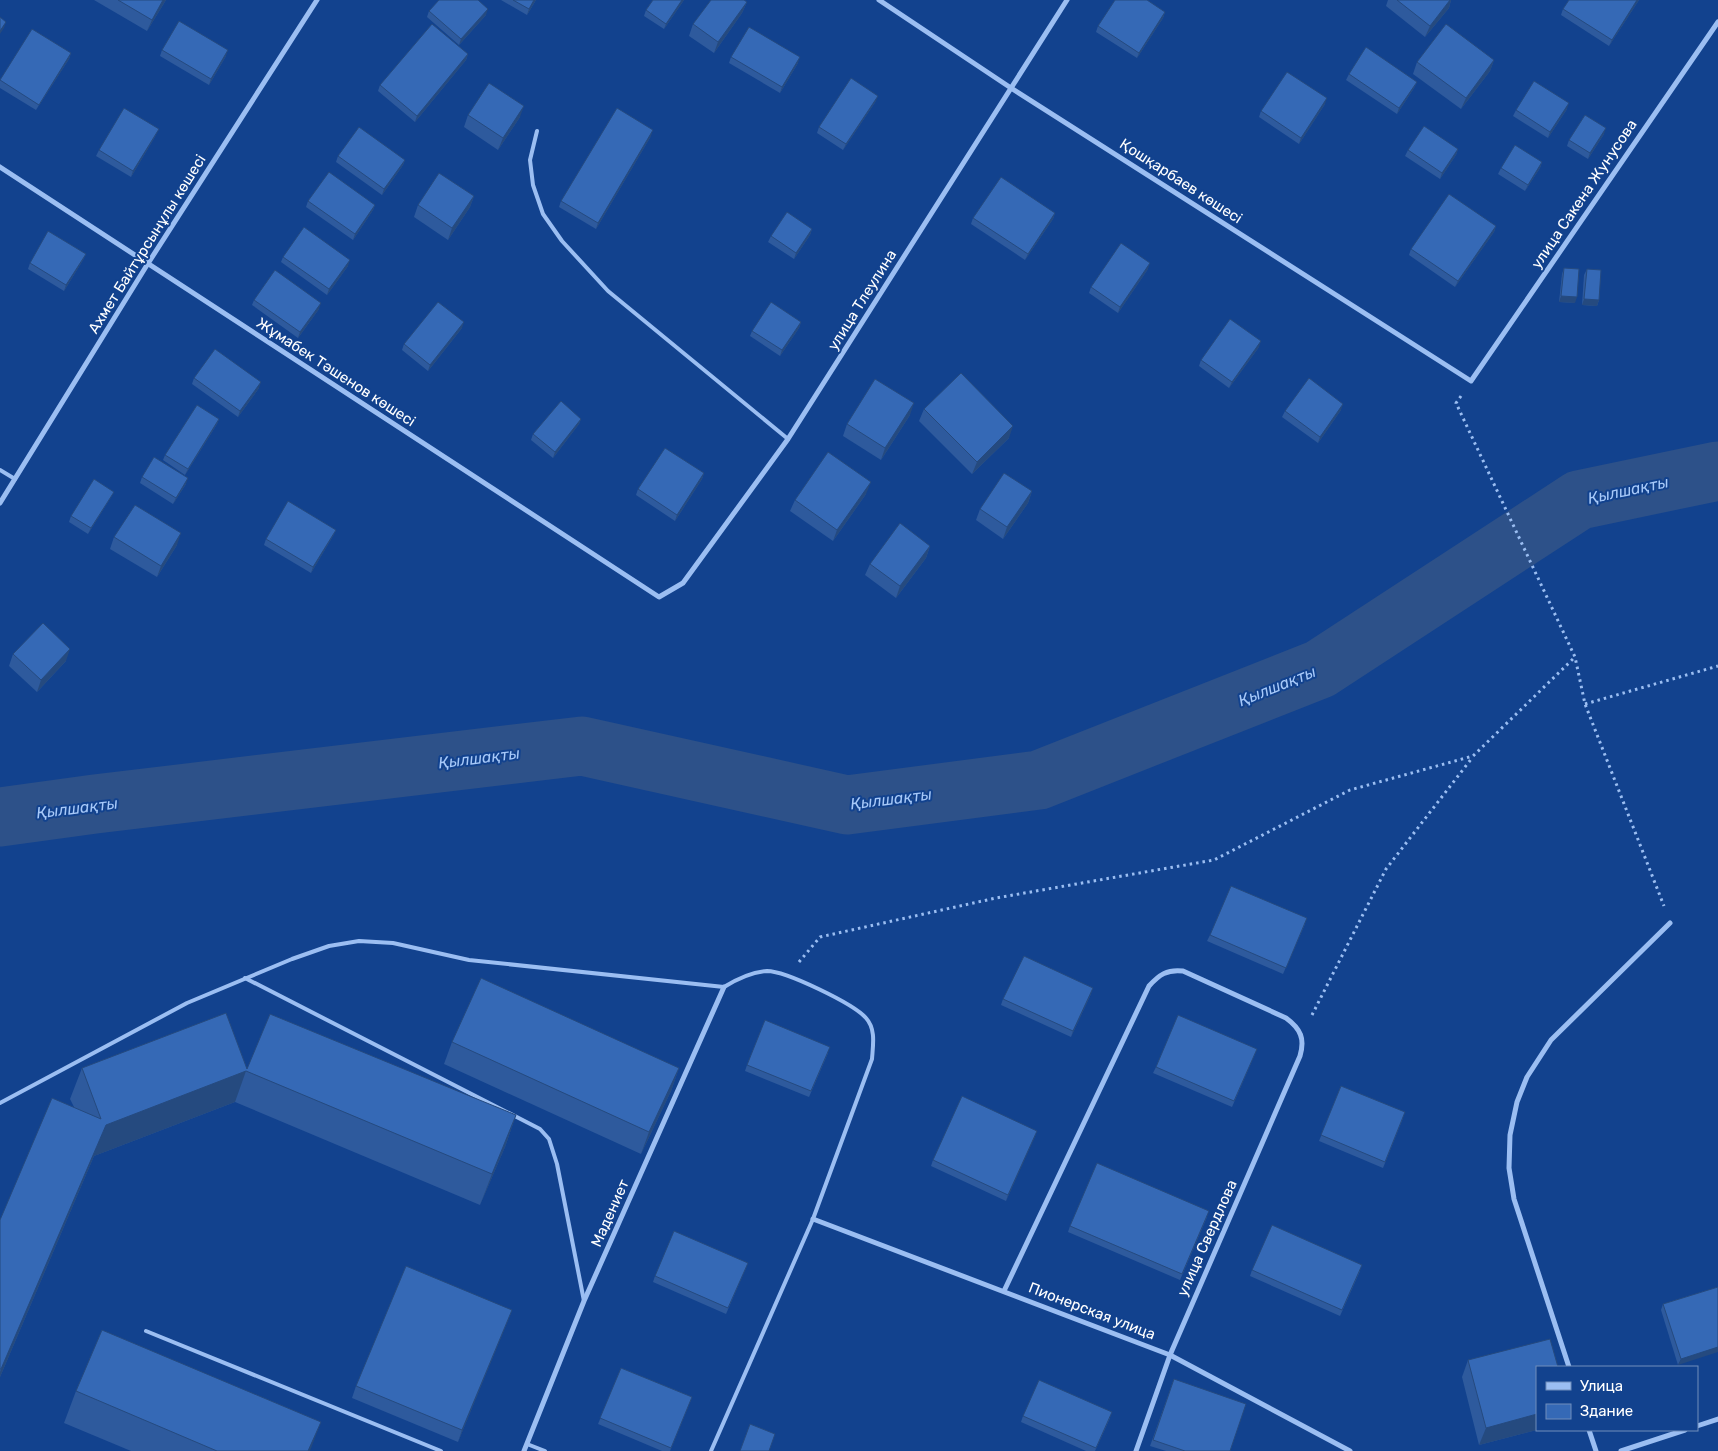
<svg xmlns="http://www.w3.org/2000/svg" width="1718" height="1451" viewBox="0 0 1718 1451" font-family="Rubik,sans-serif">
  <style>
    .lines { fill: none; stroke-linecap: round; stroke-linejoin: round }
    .river { stroke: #2d5189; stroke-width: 59 }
    .path { stroke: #9bbef2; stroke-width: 3; stroke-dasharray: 2.5 4; stroke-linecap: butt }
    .lane { stroke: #9bbef2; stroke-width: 4 }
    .street { stroke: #9bbef2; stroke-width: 5 }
    .wall { fill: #2e5a9d }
    .shaded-wall { fill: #254a7f }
    .building { fill: #3569b6; stroke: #254a7f }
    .labels { text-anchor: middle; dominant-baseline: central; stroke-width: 4; stroke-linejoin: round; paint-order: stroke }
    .street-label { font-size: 15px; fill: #fff; stroke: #12428e }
    .water-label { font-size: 16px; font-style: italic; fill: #a7c9f9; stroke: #12428e }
  </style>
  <rect width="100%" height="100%" fill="#12428e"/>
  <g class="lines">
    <path class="river" d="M 0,817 L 95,804 L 582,746 L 847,805 L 1039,780 L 1320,669 L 1579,500 L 1718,471"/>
    <g class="path">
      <path d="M 1461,396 L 1456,403 L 1575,657 L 1585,704 L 1664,906"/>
      <path d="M 1585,704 L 1718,666"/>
      <path d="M 799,962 L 820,937 L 996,898 L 1214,860 L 1350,790 L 1473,756 L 1575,657"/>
      <path d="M 1312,1015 L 1386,869 L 1472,758"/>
    </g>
    <g class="lane">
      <path d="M 537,131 L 530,160 L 533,185 L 543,214 L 562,241 L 608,291 L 788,439"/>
      <path d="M 0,470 L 15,479"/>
      <path d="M 245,978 L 540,1129 L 549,1139 L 557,1164 L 584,1301"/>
      <path d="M 0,1103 L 187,1003 L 292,959 L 329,946 L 359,941 L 393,943 L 469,960 L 724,987 C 737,979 752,972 767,971 C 786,971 854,1004 866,1018 C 876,1029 873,1045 872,1059 L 813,1219 L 711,1451"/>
      <path d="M 146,1331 L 441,1451"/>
      <path d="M 527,1444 L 545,1451"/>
    </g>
    <g class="street">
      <path d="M 879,0 L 1011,88 L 1471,381 L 1718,22"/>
      <path d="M 0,167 L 659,597 L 683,583 L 788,439 L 1067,0"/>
      <path d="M 0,503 L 147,265 L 317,0"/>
      <path d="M 813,1219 L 1170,1355 L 1350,1451"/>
      <path d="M 1004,1291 L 1149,986 C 1159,975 1167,969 1183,971 L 1286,1018 C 1301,1029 1305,1039 1300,1056 L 1170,1355 L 1136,1451"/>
      <path d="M 1569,1367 L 1514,1199 L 1509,1168 L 1510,1135 L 1517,1102 L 1527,1077 L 1551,1040 L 1670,923"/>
      <path d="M 1697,1426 L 1718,1419"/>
      <path d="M 1589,1430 L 1596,1451"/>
      <path d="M 524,1451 L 584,1301 L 724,987"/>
      <path d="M 1621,1451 L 1685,1430"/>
    </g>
  </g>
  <g class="wall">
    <path d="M 94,0 L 166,0 L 147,31 Z"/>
    <path d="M 501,0 L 536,0 L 527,15 Z"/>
    <path d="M 653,0 L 684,0 L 664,29 L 644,16 L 646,10 Z"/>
    <path d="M 1388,0 L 1451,0 L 1449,8 L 1425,37 L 1386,6 Z"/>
    <path d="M 1569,0 L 1639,0 L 1609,46 L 1561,15 L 1563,9 Z"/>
    <path d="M 747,2 L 742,13 L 714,53 L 689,36 L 693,24 Z"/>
    <path d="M 429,11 L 486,15 L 459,45 L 427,17 Z"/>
    <path d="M 1165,12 L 1163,18 L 1137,58 L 1096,32 L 1098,26 Z"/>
    <path d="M 162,50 L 226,56 L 209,85 L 160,56 Z"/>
    <path d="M 71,53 L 69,59 L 36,110 L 0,88 L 0,79 Z"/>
    <path d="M 468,54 L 466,60 L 415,122 L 378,91 L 380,85 Z"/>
    <path d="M 731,57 L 798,63 L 780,93 L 729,63 Z"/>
    <path d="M 1494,60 L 1490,71 L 1461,109 L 1413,74 L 1417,62 Z"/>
    <path d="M 1349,74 L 1417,82 L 1414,88 L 1397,114 L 1346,80 Z"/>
    <path d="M 876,101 L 843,150 L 817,133 L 819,127 Z"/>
    <path d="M 1325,104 L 1299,144 L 1259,117 L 1261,111 Z"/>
    <path d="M 1567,109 L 1548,138 L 1513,116 L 1516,110 Z"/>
    <path d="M 468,115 L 520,117 L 498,150 L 464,127 Z"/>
    <path d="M 1604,134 L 1588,159 L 1567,146 L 1569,140 Z"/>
    <path d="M 156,135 L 131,177 L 96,156 L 99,150 Z"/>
    <path d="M 651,136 L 596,229 L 559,207 L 561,201 Z"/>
    <path d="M 1458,149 L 1456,155 L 1440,179 L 1405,156 L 1408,150 Z"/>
    <path d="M 338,156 L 405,160 L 403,165 L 382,195 L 336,162 Z"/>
    <path d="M 1542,162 L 1540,168 L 1525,191 L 1498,174 L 1501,168 Z"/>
    <path d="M 474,196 L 470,207 L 448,240 L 414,217 L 418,205 Z"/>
    <path d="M 308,201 L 375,205 L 373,210 L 353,240 L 306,207 Z"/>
    <path d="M 1055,213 L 1053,219 L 1025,260 L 971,224 L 973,218 Z"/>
    <path d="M 1496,226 L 1494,232 L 1455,287 L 1409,255 L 1411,249 Z"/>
    <path d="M 812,229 L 810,235 L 794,259 L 768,242 L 771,236 Z"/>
    <path d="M 86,254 L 83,260 L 64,291 L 28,269 L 30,263 Z"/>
    <path d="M 283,257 L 348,266 L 327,295 L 281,262 Z"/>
    <path d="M 1564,268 L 1575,303 L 1559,302 L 1562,274 Z"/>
    <path d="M 1148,269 L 1118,313 L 1089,293 L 1091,287 Z"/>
    <path d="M 1587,269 L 1599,300 L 1597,306 L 1582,305 L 1584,275 Z"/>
    <path d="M 254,300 L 319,309 L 298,338 L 252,305 Z"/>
    <path d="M 801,322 L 799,328 L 780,356 L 750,336 L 752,331 Z"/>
    <path d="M 462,328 L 428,371 L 402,350 L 404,344 Z"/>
    <path d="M 1259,347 L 1229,388 L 1199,366 L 1201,360 Z"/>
    <path d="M 194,378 L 259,388 L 238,417 L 192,384 Z"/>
    <path d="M 924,409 L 1009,438 L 972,474 L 919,421 Z"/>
    <path d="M 1341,410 L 1318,443 L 1282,417 L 1285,411 Z"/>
    <path d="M 910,415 L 881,460 L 843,436 L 847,424 Z"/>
    <path d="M 219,419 L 217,424 L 185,475 L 163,460 L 165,455 Z"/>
    <path d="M 581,419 L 579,424 L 553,458 L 531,440 L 533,434 Z"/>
    <path d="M 704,473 L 702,479 L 675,521 L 636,495 L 638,489 Z"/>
    <path d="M 142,477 L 186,484 L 173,504 L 140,483 Z"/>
    <path d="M 1032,491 L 1028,503 L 1003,539 L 976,520 L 980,509 Z"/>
    <path d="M 866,494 L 833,541 L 790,511 L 795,500 Z"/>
    <path d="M 111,497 L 88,534 L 69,522 L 71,516 Z"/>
    <path d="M 336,530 L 333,536 L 311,573 L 264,545 L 266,539 Z"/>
    <path d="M 114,537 L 177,545 L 157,577 L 110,549 Z"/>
    <path d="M 930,546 L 926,558 L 896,598 L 865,575 L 870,564 Z"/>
    <path d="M 13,654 L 66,661 L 37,692 L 9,666 Z"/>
    <path d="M 1305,924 L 1283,974 L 1207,941 L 1210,935 Z"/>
    <path d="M 1091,994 L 1071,1037 L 1001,1005 L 1003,999 Z"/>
    <path d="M 452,1042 L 679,1068 L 671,1091 L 641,1154 L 444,1064 Z"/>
    <path d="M 1257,1049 L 1232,1107 L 1153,1073 L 1156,1067 Z"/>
    <path d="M 828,1053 L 809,1097 L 745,1071 L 747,1065 Z"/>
    <path d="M 82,1068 L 247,1069 L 516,1115 L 505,1147 L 480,1205 L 235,1102 L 94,1156 L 0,1377 L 0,1220 L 74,1107 L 70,1099 Z"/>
    <path d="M 1341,1086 L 1403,1118 L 1383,1168 L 1319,1141 Z"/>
    <path d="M 1037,1131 L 1006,1201 L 931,1166 L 933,1160 Z"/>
    <path d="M 1207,1217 L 1180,1280 L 1068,1232 L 1070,1226 Z"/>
    <path d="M 748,1263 L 726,1314 L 653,1282 L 655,1276 Z"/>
    <path d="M 1252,1270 L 1360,1271 L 1340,1316 L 1250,1276 Z"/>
    <path d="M 1718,1287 L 1678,1365 L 1661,1310 L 1663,1304 Z"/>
    <path d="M 512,1310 L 458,1442 L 352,1398 L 356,1386 Z"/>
    <path d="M 1468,1360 L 1537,1367 L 1537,1430 L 1479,1445 L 1462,1377 Z"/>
    <path d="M 621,1368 L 692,1397 L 670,1451 L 662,1451 L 598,1424 Z"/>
    <path d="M 1174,1379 L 1230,1451 L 1166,1451 L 1150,1446 Z"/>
    <path d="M 76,1391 L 310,1451 L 131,1451 L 64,1423 Z"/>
    <path d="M 1023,1416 L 1110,1418 L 1095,1451 L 1086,1451 L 1021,1422 Z"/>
  </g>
  <g class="shaded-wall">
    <path d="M 163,0 L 166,0 L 147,31 L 152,20 Z"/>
    <path d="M 534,0 L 536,0 L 527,15 L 529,9 Z"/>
    <path d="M 682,0 L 684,0 L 664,29 L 666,24 Z"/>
    <path d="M 1450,0 L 1451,0 L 1449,8 L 1425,37 L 1430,26 Z"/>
    <path d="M 1637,0 L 1639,0 L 1609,46 L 1612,40 Z"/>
    <path d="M 747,2 L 742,13 L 714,53 L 718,42 Z"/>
    <path d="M 488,9 L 486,15 L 459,45 L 461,39 Z"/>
    <path d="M 1165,12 L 1163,18 L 1137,58 L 1139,53 Z"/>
    <path d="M 6,22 L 4,28 L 0,34 L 0,31 Z"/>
    <path d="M 228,50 L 226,56 L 209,85 L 211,79 Z"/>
    <path d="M 71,53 L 69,59 L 36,110 L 39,105 Z"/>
    <path d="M 468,54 L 466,60 L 415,122 L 417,116 Z"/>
    <path d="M 800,57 L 798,63 L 780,93 L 782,87 Z"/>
    <path d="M 1494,60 L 1490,71 L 1461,109 L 1466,98 Z"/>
    <path d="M 1417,82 L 1414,88 L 1397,114 L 1399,108 Z"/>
    <path d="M 878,96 L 876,101 L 843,150 L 846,144 Z"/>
    <path d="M 1327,98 L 1325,104 L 1299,144 L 1301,138 Z"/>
    <path d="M 1569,103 L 1567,109 L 1548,138 L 1550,132 Z"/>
    <path d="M 524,106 L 520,117 L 498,150 L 503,138 Z"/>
    <path d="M 1606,128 L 1604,134 L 1588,159 L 1590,153 Z"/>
    <path d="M 159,129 L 156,135 L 131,177 L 133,171 Z"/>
    <path d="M 653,130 L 651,136 L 596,229 L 598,223 Z"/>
    <path d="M 1458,149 L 1456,155 L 1440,179 L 1442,173 Z"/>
    <path d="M 405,160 L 403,165 L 382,195 L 384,189 Z"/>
    <path d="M 1542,162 L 1540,168 L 1525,191 L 1528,185 Z"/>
    <path d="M 474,196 L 470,207 L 448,240 L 452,228 Z"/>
    <path d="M 375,205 L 373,210 L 353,240 L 355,234 Z"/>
    <path d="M 1055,213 L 1053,219 L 1025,260 L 1028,254 Z"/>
    <path d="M 1496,226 L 1494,232 L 1455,287 L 1458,281 Z"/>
    <path d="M 812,229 L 810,235 L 794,259 L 796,253 Z"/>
    <path d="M 86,254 L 83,260 L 64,291 L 66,285 Z"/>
    <path d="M 350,260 L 348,266 L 327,295 L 329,289 Z"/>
    <path d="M 1150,263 L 1148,269 L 1118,313 L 1120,307 Z"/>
    <path d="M 1561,296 L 1577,297 L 1575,303 L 1559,302 Z"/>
    <path d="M 1584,299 L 1599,300 L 1597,306 L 1582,305 Z"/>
    <path d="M 321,303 L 319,309 L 298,338 L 300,332 Z"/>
    <path d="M 464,322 L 462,328 L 428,371 L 430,365 Z"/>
    <path d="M 801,322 L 799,328 L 780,356 L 782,350 Z"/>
    <path d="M 1261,341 L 1259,347 L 1229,388 L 1232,382 Z"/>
    <path d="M 261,382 L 259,388 L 238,417 L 240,411 Z"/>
    <path d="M 914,403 L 910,415 L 881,460 L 885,448 Z"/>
    <path d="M 1343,404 L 1341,410 L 1318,443 L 1320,437 Z"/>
    <path d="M 219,419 L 217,424 L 185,475 L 188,469 Z"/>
    <path d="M 581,419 L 579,424 L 553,458 L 555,452 Z"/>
    <path d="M 1013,426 L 1009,438 L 972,474 L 977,462 Z"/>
    <path d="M 704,473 L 702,479 L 675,521 L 677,515 Z"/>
    <path d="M 188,478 L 186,484 L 173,504 L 176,498 Z"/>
    <path d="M 871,482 L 866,494 L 833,541 L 837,530 Z"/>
    <path d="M 1032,491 L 1028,503 L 1003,539 L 1007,527 Z"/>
    <path d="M 114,492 L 111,497 L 88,534 L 91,528 Z"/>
    <path d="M 336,530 L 333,536 L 311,573 L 313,567 Z"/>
    <path d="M 181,533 L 177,545 L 157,577 L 161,566 Z"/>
    <path d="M 930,546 L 926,558 L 896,598 L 900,586 Z"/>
    <path d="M 70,649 L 66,661 L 37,692 L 41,680 Z"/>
    <path d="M 1093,988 L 1091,994 L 1071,1037 L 1073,1031 Z"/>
    <path d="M 679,1068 L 671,1091 L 641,1154 L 649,1132 Z"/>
    <path d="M 246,1071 L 235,1102 L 94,1156 L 0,1377 L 0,1372 L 1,1369 L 106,1125 Z"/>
    <path d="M 516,1115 L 505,1147 L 480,1205 L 492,1174 Z"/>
    <path d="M 1037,1131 L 1035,1137 L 1006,1201 L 1008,1195 Z"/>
    <path d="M 512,1310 L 508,1321 L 458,1442 L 462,1430 Z"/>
    <path d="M 1718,1347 L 1718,1352 L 1678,1365 L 1681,1359 Z"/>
    <path d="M 1537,1414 L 1537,1430 L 1479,1445 L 1486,1428 Z"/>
    <path d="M 321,1422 L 310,1451 L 308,1451 Z"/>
  </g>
  <g class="building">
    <path d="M 118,0 L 163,0 L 152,20 Z"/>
    <path d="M 439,0 L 478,0 L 488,9 L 461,39 L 429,11 Z"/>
    <path d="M 513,0 L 534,0 L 529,9 Z"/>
    <path d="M 653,0 L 682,0 L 666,24 L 646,10 Z"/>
    <path d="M 711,0 L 744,0 L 747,2 L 718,42 L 693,24 Z"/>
    <path d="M 1115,0 L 1147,0 L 1165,12 L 1139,53 L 1098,26 Z"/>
    <path d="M 1397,0 L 1450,0 L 1430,26 Z"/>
    <path d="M 1569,0 L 1637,0 L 1612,40 L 1563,9 Z"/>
    <path d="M 0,17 L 6,22 L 0,31 Z"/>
    <path d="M 179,21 L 228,50 L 211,79 L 162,50 Z"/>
    <path d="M 432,24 L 468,54 L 417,116 L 380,85 Z"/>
    <path d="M 1446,24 L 1494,60 L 1466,98 L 1417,62 Z"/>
    <path d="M 749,27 L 800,57 L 782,87 L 731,57 Z"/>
    <path d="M 32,29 L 71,53 L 39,105 L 0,80 Z"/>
    <path d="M 1366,47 L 1417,82 L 1399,108 L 1349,74 Z"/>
    <path d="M 1287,72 L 1327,98 L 1301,138 L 1261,111 Z"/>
    <path d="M 851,78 L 878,96 L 846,144 L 819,127 Z"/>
    <path d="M 1534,81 L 1569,103 L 1550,132 L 1516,110 Z"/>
    <path d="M 489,83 L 524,106 L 503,138 L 468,115 Z"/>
    <path d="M 124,108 L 159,129 L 133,171 L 99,150 Z"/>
    <path d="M 617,108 L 653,130 L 598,223 L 561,201 Z"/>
    <path d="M 1585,115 L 1606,128 L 1590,153 L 1569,140 Z"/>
    <path d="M 1424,126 L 1458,149 L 1442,173 L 1408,150 Z"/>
    <path d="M 359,127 L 405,160 L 384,189 L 338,156 Z"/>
    <path d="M 1515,145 L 1542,162 L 1528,185 L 1501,168 Z"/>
    <path d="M 329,172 L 375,205 L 355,234 L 308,201 Z"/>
    <path d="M 439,173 L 474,196 L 452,228 L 418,205 Z"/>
    <path d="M 1001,177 L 1055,213 L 1028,254 L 973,218 Z"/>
    <path d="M 1449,194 L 1496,226 L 1458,281 L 1411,249 Z"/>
    <path d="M 787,212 L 812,229 L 796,253 L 771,236 Z"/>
    <path d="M 304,227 L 350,260 L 329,289 L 283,257 Z"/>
    <path d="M 48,231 L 86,254 L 66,285 L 30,263 Z"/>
    <path d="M 1121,243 L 1150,263 L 1120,307 L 1091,287 Z"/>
    <path d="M 1564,268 L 1579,269 L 1577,297 L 1561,296 Z"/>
    <path d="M 1587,269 L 1601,270 L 1599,300 L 1584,299 Z"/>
    <path d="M 275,270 L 321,303 L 300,332 L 254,300 Z"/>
    <path d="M 438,302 L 464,322 L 430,365 L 404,344 Z"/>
    <path d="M 771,302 L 801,322 L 782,350 L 752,331 Z"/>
    <path d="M 1230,319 L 1261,341 L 1232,382 L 1201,360 Z"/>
    <path d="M 215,349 L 261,382 L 240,411 L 194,378 Z"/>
    <path d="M 961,373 L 1013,426 L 977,462 L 924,409 Z"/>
    <path d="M 1309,378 L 1343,404 L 1320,437 L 1285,411 Z"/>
    <path d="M 875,379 L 914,403 L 885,448 L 847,424 Z"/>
    <path d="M 561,401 L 581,419 L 555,452 L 533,434 Z"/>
    <path d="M 197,405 L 219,419 L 188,469 L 165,455 Z"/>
    <path d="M 665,448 L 704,473 L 677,515 L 638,489 Z"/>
    <path d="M 828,452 L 871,482 L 837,530 L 795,500 Z"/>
    <path d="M 154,457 L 188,478 L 176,498 L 142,477 Z"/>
    <path d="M 1004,473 L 1032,491 L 1007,527 L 980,509 Z"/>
    <path d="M 94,479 L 114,492 L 91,528 L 71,516 Z"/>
    <path d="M 288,501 L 336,530 L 313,567 L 266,539 Z"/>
    <path d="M 135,505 L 181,533 L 161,566 L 114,537 Z"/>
    <path d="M 900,523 L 930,546 L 900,586 L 870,564 Z"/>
    <path d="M 43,623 L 70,649 L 41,680 L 13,654 Z"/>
    <path d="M 1231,886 L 1307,918 L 1286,968 L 1210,935 Z"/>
    <path d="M 1024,956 L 1093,988 L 1073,1031 L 1003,999 Z"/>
    <path d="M 481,978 L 679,1068 L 649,1132 L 452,1042 Z"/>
    <path d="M 226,1013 L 247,1069 L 270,1014 L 516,1115 L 492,1174 L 246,1071 L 106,1125 L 1,1369 L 0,1369 L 0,1220 L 52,1098 L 101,1119 L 82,1068 Z"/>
    <path d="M 1178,1015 L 1257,1049 L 1234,1101 L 1156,1067 Z"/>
    <path d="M 765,1020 L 830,1047 L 811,1091 L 747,1065 Z"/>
    <path d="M 1341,1086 L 1405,1112 L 1385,1162 L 1321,1135 Z"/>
    <path d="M 962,1096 L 1037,1131 L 1008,1195 L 933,1160 Z"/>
    <path d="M 1097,1163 L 1209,1211 L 1182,1274 L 1070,1226 Z"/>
    <path d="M 1272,1225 L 1362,1265 L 1342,1310 L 1252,1270 Z"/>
    <path d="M 674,1231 L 748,1263 L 728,1308 L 655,1276 Z"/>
    <path d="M 406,1266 L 512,1310 L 462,1430 L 356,1386 Z"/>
    <path d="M 1718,1287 L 1718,1347 L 1681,1359 L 1663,1304 Z"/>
    <path d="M 102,1330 L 321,1422 L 308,1451 L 217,1451 L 76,1391 Z"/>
    <path d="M 1550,1339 L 1558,1367 L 1537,1367 L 1537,1414 L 1486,1428 L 1468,1360 Z"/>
    <path d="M 621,1368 L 692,1397 L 671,1448 L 600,1418 Z"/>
    <path d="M 1174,1379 L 1246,1404 L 1230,1451 L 1185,1451 L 1153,1440 Z"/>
    <path d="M 1039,1380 L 1112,1412 L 1096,1448 L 1023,1416 Z"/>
    <path d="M 750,1424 L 775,1434 L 769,1451 L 740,1451 Z"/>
  </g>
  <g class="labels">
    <g class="street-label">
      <text transform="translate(1181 181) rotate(33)">Қошқарбаев көшесі</text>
      <text transform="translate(1584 194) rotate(-56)">улица Сакена Жунусова</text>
      <text transform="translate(147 244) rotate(-58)">Ахмет Байтұрсынұлы көшесі</text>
      <text transform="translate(862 300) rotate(-58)">улица Тлеулина</text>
      <text transform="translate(336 372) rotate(33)">Жұмабек Тәшенов көшесі</text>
      <text transform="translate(610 1213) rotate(-66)">Мадениет</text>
      <text transform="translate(1207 1238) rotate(-66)">улица Свердлова</text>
      <text transform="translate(1092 1311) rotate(21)">Пионерская улица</text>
    </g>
    <g class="water-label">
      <text transform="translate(1628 490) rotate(-12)">Қылшақты</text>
      <text transform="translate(1277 686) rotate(-22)">Қылшақты</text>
      <text transform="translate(479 758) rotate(-7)">Қылшақты</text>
      <text transform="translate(891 799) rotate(-7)">Қылшақты</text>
      <text transform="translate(77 808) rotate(-7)">Қылшақты</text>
    </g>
  </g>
  <rect x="1536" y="1366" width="162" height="65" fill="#12428e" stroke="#718ebb"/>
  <rect x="1546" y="1382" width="25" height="8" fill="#9bbef2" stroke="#718ebb"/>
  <text x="1580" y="1391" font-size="15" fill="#ffffff">Улица</text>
  <rect x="1546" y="1404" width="25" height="15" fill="#3569b6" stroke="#718ebb"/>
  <text x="1580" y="1416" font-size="15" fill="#ffffff">Здание</text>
</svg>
